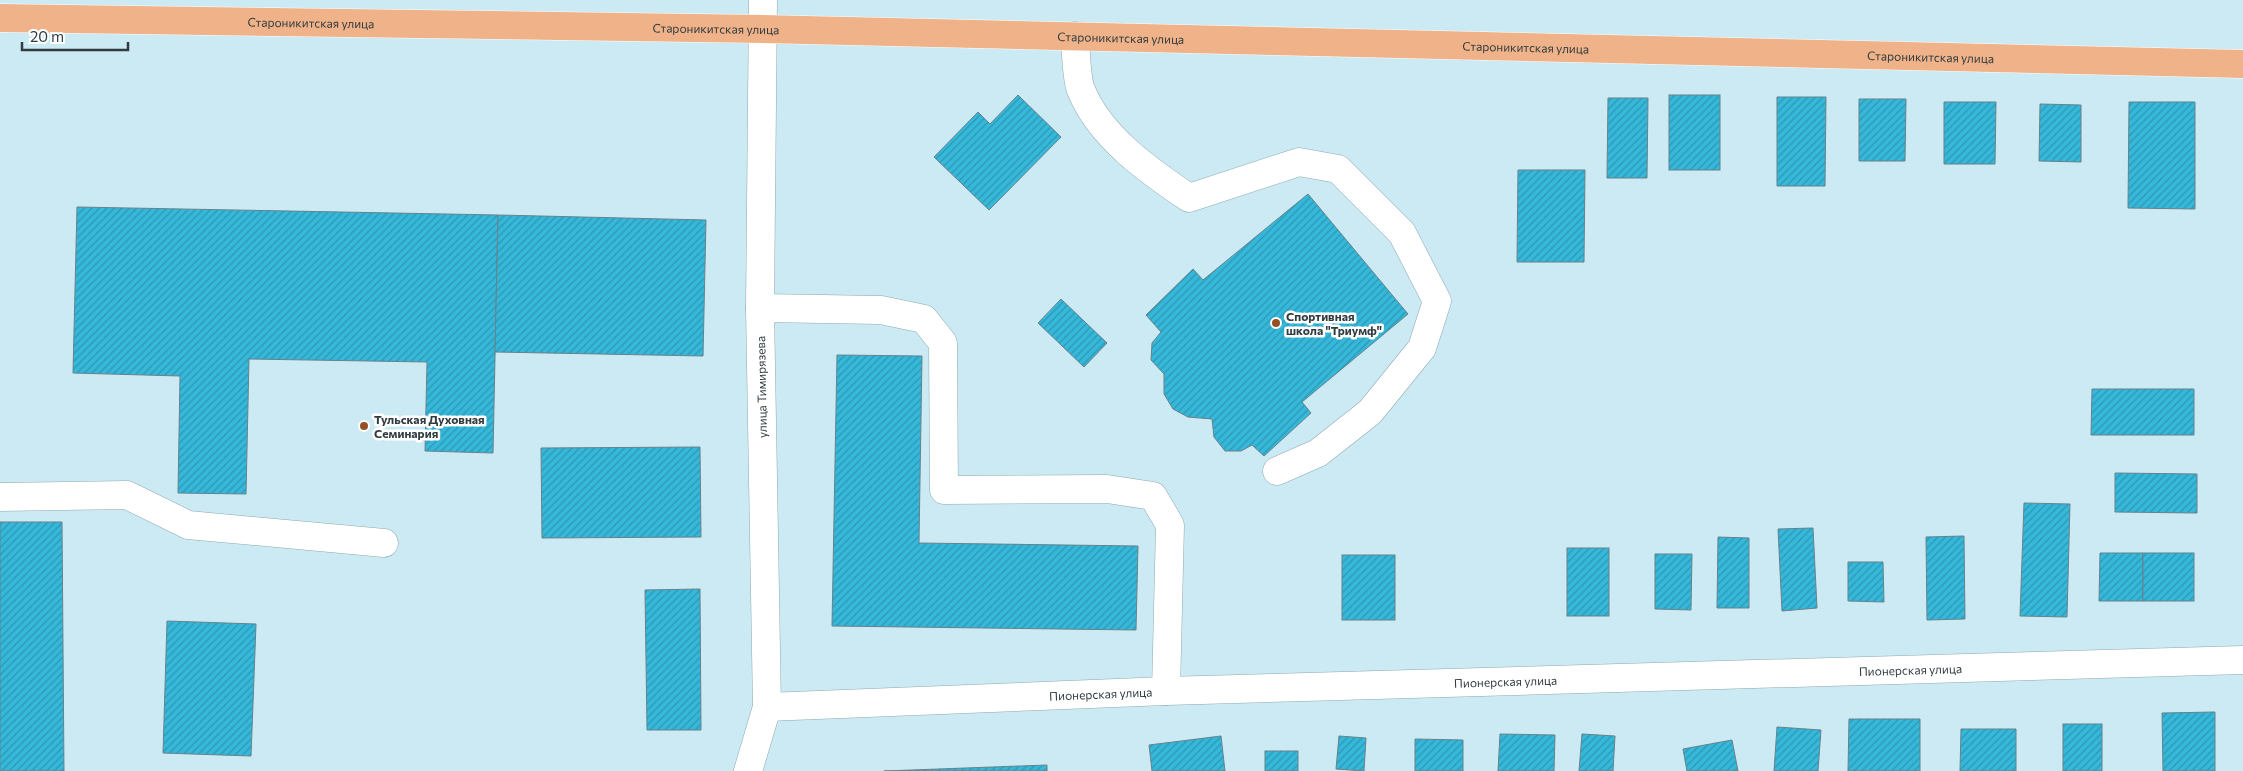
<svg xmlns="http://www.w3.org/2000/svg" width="2243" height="771" viewBox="0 0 2243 771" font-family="Commissioner,sans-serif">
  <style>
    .building { fill: url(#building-hatch); stroke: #67828b }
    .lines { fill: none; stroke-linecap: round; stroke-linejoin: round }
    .minor-casing { stroke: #8da9b2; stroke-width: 29 }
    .major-casing { stroke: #fff; stroke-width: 29 }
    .minor { stroke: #fff; stroke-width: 28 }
    .major { stroke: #efb289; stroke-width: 28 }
    .poi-dot { fill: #955125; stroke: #fff; stroke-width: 2 }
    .labels { text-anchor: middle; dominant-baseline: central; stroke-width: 5; stroke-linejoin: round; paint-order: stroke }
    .street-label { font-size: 12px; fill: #313c40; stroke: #fff }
    .poi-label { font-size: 12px; font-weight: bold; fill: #313c40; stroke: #fff; text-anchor: start }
  </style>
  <defs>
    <pattern id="building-hatch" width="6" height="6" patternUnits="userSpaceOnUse" patternTransform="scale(1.25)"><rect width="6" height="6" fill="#35b8da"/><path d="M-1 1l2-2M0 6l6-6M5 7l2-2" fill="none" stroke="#2d97b2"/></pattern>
  </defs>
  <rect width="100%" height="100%" fill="#cceaf3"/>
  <g class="building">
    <path d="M 1018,95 L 1061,137 L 989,210 L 934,157 L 978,112 L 990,124 Z"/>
    <rect x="1669" y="95" width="51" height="75"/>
    <path d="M 1777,97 L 1826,97 L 1825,186 L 1777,186 Z"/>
    <path d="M 1608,98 L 1648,98 L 1647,178 L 1607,178 Z"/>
    <path d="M 1859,99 L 1906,99 L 1905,161 L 1859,161 Z"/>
    <path d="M 1944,102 L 1996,102 L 1995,164 L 1944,164 Z"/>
    <path d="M 2129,102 L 2195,102 L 2195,209 L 2128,208 Z"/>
    <path d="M 2040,104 L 2081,105 L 2081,162 L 2039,161 Z"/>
    <path d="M 1518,170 L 1585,170 L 1584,262 L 1517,262 Z"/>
    <path d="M 1308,194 L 1408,314 L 1302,402 L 1311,413 L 1264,456 L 1252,445 L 1241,451 L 1225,451 L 1214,437 L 1212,419 L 1188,417 L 1173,409 L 1164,394 L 1164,374 L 1151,360 L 1152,343 L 1161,332 L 1146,315 L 1193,269 L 1203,280 Z"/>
    <path d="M 77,207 L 498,215 L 493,453 L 425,451 L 427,362 L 249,359 L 246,494 L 178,493 L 180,376 L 73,373 Z"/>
    <path d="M 498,215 L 706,220 L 703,356 L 495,352 Z"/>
    <path d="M 1061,299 L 1107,343 L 1084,367 L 1038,323 Z"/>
    <path d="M 837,355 L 922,356 L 919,543 L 1138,546 L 1136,630 L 832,626 Z"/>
    <path d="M 2092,389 L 2194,389 L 2194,435 L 2091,435 Z"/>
    <path d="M 700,447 L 701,537 L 542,538 L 541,448 Z"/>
    <path d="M 2115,473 L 2197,474 L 2197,513 L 2115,512 Z"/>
    <path d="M 2024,503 L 2070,504 L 2067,617 L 2020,616 Z"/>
    <path d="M 0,522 L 62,522 L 64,771 L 0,771 Z"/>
    <path d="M 1813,528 L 1817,608 L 1782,611 L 1778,529 Z"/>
    <path d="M 1964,536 L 1965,619 L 1927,620 L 1926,537 Z"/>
    <path d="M 1718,537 L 1749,538 L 1749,608 L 1717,608 Z"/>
    <rect x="1567" y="548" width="42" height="68"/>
    <path d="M 2100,553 L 2143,553 L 2143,601 L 2099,601 Z"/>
    <rect x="2143" y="553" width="51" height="48"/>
    <path d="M 1655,554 L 1692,554 L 1691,610 L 1655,609 Z"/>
    <rect x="1342" y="555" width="53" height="65"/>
    <path d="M 1848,562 L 1883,562 L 1884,602 L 1848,601 Z"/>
    <path d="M 700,589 L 701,730 L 647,730 L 645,590 Z"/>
    <path d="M 167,621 L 256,624 L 251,756 L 163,753 Z"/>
    <path d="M 2215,712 L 2215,771 L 2163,771 L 2162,713 Z"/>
    <path d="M 1849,719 L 1920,719 L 1920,771 L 1848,771 Z"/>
    <rect x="2063" y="724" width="39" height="47"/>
    <path d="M 1777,727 L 1821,730 L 1818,771 L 1774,771 Z"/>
    <path d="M 1961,729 L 2016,729 L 2016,771 L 1960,771 Z"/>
    <path d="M 1500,734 L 1555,735 L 1554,771 L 1498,771 Z"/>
    <path d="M 1582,734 L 1615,736 L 1613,771 L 1579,771 Z"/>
    <path d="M 1221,736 L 1225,771 L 1152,771 L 1149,745 Z"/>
    <path d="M 1339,736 L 1366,738 L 1364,771 L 1336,769 Z"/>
    <path d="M 1415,739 L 1463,740 L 1463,771 L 1415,771 Z"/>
    <path d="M 1732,740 L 1738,771 L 1687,771 L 1683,749 Z"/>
    <rect x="1265" y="751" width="33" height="20"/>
    <path d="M 1047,765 L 1047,771 L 884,771 Z"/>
  </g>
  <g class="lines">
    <g class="minor-casing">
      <g id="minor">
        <path d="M 1075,36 C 1076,51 1076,77 1081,90 C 1100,137 1149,171 1189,198 L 1299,162 L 1338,169 L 1402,233 L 1437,301 L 1422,348 L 1370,412 L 1318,453 L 1277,471"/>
        <path d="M 760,308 L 881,310 L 924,319 L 943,343 L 944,490 L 1107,489 L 1153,496 L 1170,525 L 1166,691"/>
        <path d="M 0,497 L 127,495 L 188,525 L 384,543"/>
        <path id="s1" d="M 767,707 L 1166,691 L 2243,660"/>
        <path d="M 748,771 L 767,707 L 760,308 L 763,0"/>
      </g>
    </g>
    <g class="major-casing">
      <g id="major">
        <path id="s2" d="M 0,18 L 762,29 L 2243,64"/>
      </g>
    </g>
    <use href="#minor" class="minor"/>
    <use href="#major" class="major"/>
  </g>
  <g class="poi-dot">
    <circle cx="1276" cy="323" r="5"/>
    <circle cx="364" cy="426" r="5"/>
  </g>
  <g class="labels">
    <g class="street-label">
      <text stroke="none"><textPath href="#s2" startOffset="311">Староникитская улица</textPath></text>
      <text stroke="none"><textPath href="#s2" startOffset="716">Староникитская улица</textPath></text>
      <text stroke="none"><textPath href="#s2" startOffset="1121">Староникитская улица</textPath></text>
      <text stroke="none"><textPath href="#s2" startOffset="1526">Староникитская улица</textPath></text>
      <text stroke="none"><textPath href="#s2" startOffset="1931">Староникитская улица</textPath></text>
      <text transform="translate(761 387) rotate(-91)">улица Тимирязева</text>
      <text stroke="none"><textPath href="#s1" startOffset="1144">Пионерская улица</textPath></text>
      <text stroke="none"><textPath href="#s1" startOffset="739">Пионерская улица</textPath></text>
      <text stroke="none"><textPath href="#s1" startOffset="334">Пионерская улица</textPath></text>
    </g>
    <g class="poi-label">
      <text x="1286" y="316">Спортивная<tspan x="1286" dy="14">школа "Триумф"</tspan></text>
      <text x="374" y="419">Тульская Духовная<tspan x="374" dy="14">Семинария</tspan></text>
    </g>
  </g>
  <path d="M22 42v8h106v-8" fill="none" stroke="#313c40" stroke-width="2.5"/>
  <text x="30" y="42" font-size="15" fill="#313c40" stroke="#ffffff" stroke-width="4" paint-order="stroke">20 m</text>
</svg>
